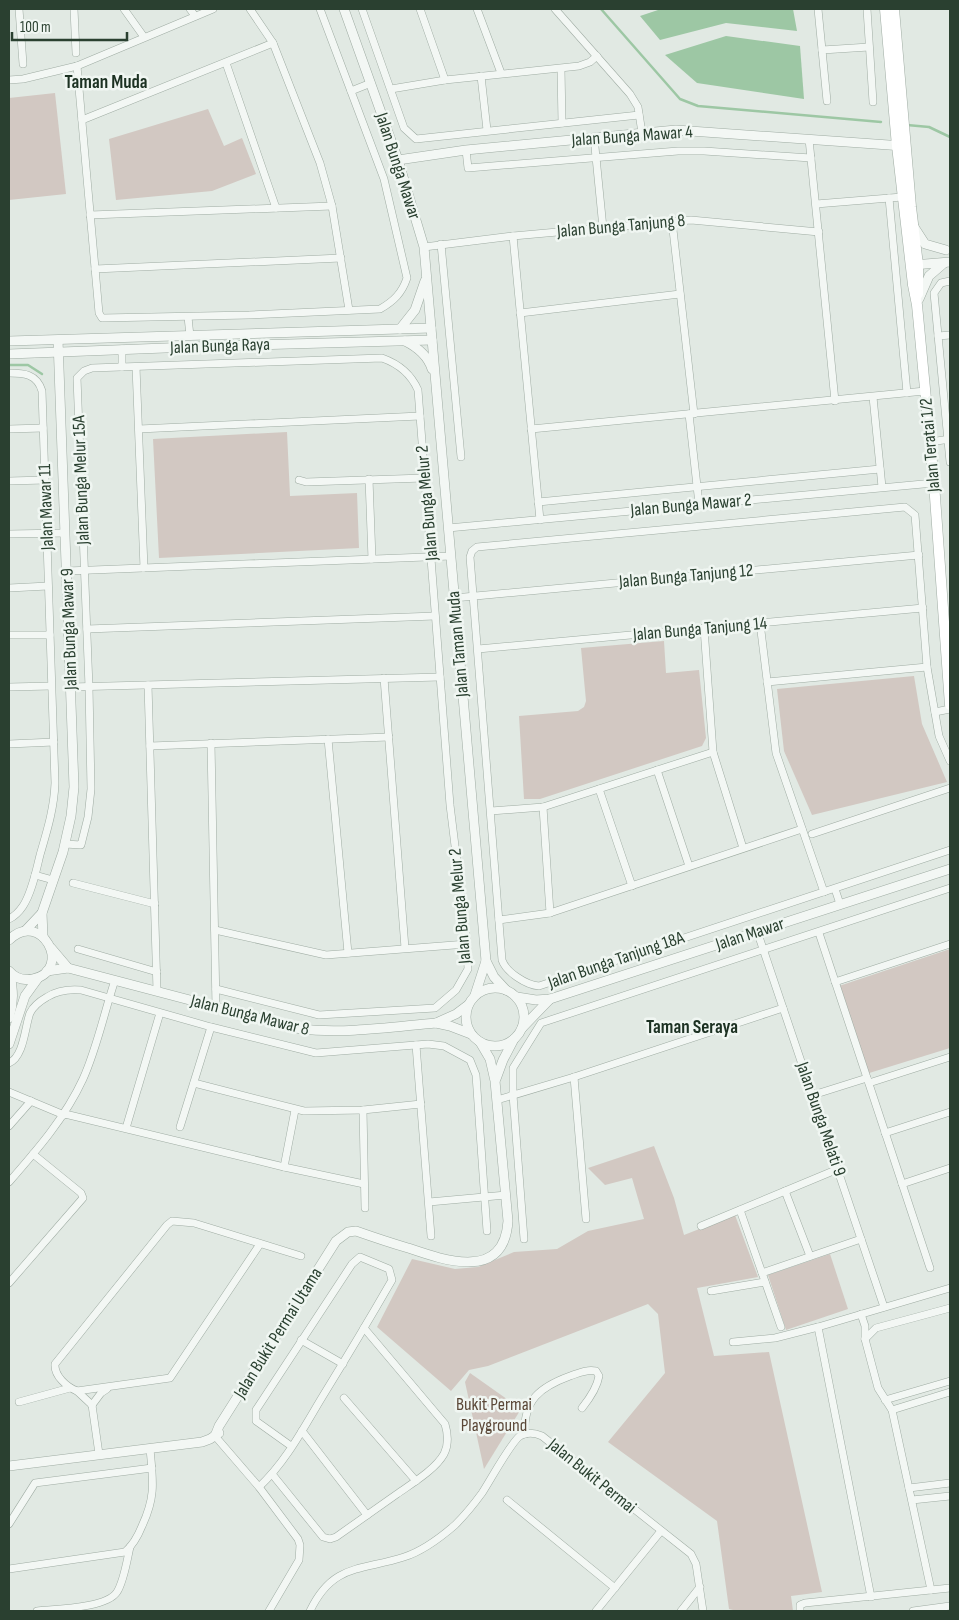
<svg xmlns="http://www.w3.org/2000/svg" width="959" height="1620" viewBox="0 0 959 1620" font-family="'Sofia Sans Condensed',sans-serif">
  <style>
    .green { fill: #d2c8c2 }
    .water { fill: #9dc7a4 }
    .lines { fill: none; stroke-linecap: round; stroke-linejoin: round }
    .stream { stroke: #9dc7a4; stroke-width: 2.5 }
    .minor-casing { stroke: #9faca3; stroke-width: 8 }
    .tertiary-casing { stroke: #9faca3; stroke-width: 10 }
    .secondary-casing { stroke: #9faca3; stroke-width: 11 }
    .minor { stroke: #f3f7f4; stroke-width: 7 }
    .tertiary { stroke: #f3f7f4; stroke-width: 9 }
    .secondary { stroke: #fff; stroke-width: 10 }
    .labels { text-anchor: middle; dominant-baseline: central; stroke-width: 5; stroke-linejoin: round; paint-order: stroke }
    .street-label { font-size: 18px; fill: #2a4030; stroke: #f0f6f2 }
    .park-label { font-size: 18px; fill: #5b4838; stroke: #f0f6f2 }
    .neighbourhood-label { font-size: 19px; font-weight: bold; fill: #1c3122; stroke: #f0f6f2 }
  </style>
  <rect width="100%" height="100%" fill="#e1e9e3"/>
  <g class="green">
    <path d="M 55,93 L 66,194 L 9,200 L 9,98 Z"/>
    <path d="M 208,109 L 224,146 L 242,138 L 256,174 L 212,191 L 116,200 L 109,139 Z"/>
    <path d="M 287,432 L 290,496 L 357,493 L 359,548 L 159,558 L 153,439 Z"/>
    <path d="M 664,641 L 666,673 L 699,670 L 706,738 L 702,746 L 540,799 L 524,799 L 519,716 L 578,711 L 584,707 L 586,701 L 581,648 Z"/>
    <path d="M 914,676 L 922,724 L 947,782 L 812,815 L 784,751 L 777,689 Z"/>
    <path d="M 950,949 L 950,1048 L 866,1074 L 839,986 Z"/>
    <path d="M 654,1146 L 674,1198 L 684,1235 L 735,1215 L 758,1277 L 697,1288 L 714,1356 L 769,1352 L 822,1592 L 791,1596 L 793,1611 L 737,1611 L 729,1609 L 717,1521 L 608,1442 L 665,1373 L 658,1314 L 648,1304 L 488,1366 L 469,1370 L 451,1391 L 377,1327 L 412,1259 L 455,1269 L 478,1267 L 514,1252 L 557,1249 L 588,1231 L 644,1219 L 632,1178 L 605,1185 L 588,1168 Z"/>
    <path d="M 830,1254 L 848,1309 L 786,1330 L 768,1275 Z"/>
    <path d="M 470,1373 L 521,1409 L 484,1469 L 465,1382 Z"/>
  </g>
  <g class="water">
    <path d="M 661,9 L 793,9 L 797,31 L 726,23 L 660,40 L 640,16 Z"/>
    <path d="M 726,36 L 800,46 L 804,99 L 697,83 L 665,55 Z"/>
  </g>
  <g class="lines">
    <g class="stream">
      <path d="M 601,9 L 680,99 L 698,106 L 881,122"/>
      <path d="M 907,125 L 929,127 L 950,137"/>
      <path d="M 9,365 L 28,365 L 42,374"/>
    </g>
    <g class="minor-casing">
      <g id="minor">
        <path d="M 19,9 L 23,64"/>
        <path d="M 74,9 L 76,53"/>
        <path d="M 124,9 L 144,37"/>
        <path d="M 190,9 L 195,16"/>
        <path d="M 250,9 L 273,43 L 320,163 L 332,206 L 349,310"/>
        <path d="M 362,9 L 404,128 L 416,139 L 639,115"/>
        <path d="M 420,9 L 445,80"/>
        <path d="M 477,9 L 501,73"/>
        <path d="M 555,9 L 630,94 L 638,107 L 642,133"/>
        <path d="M 818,9 L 827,101"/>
        <path d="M 867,9 L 873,102"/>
        <path d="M 822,50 L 869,47"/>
        <path d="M 226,63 L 276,208"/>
        <path d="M 77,66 L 99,313 L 102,318 L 249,315 L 380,309 C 394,301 402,293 407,278 L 384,179 L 320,9"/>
        <path d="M 561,69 L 562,123"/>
        <path d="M 481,76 L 487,130"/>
        <path d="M 9,80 L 23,79 L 77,66 L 213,9"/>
        <path d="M 391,89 L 445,80 L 579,66 L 590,62 L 597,56"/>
        <path d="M 351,91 L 371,83"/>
        <path d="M 82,120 L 273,43"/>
        <path d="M 594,137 L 603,228"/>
        <path d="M 809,139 L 835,401"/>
        <path d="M 466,150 L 468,168 L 678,151 L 704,151 L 811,158"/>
        <path d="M 889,198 L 907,393"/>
        <path d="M 816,204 L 902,197"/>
        <path d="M 90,215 L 332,206"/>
        <path d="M 672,221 L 694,414"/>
        <path d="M 513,236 L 540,520"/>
        <path d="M 441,244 L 461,457"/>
        <path d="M 424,247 L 513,236 L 691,220 L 819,232"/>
        <path d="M 95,269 L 341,258"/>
        <path d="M 950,281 L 941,283 L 934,293 L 950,462"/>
        <path d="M 520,313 L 680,294"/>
        <path d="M 188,317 L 190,336"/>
        <path d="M 938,336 L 950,335"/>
        <path d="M 122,349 L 122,367"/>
        <path d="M 136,367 L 144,568"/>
        <path d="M 9,373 C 24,373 37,374 42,391 L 55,783 C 54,809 47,831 40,855 C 36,871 32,892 23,906 C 19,912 15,916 9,919"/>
        <path d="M 873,397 L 882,487"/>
        <path d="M 689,414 L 699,504"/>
        <path d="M 9,429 L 43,428"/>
        <path d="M 139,429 L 420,416"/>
        <path d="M 531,429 L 925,391"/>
        <path d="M 930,442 L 950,439"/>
        <path d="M 369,479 L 372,559"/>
        <path d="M 299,480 L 306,482 L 424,478"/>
        <path d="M 9,481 L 45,480"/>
        <path d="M 538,502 L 880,469"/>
        <path d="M 448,528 L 934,483"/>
        <path d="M 9,534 L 65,533"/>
        <path d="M 67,571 L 451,556"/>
        <path d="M 9,588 L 48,586"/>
        <path d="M 454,598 L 919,555"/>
        <path d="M 760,623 L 776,753 L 824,892"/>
        <path d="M 704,628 L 713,752 L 743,848"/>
        <path d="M 87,629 L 435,616"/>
        <path d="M 9,635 L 50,635"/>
        <path d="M 478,649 L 923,608"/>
        <path d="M 384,678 L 405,948"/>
        <path d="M 767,682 L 927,667"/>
        <path d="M 148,685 L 157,991"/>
        <path d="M 9,687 L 51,686"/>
        <path d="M 71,687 L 440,677"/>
        <path d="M 935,712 L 950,709"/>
        <path d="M 328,739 L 348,953"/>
        <path d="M 211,743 L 216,1007"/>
        <path d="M 9,744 L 54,742"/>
        <path d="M 150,746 L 389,737"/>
        <path d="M 950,761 L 939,736 L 927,667 L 915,515 L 905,507 L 477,547 L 472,551 L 470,557 L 502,960 C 506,972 526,985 539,986 L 950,850"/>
        <path d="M 657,770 L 689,866"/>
        <path d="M 599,789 L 632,886"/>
        <path d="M 543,807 L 550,913"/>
        <path d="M 491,811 L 543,807 L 713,752"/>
        <path d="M 812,834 L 950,788"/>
        <path d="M 65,844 L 81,845 L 88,817 L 91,789 L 89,687 L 77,378 L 84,371 L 92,368 L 382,358 C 399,364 411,374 418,390 L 450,805 L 467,944 L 468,969 L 456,990 L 435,1008 L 319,1015 L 216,989"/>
        <path d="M 35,875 L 53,880"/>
        <path d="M 73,883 L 155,904"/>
        <path d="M 835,889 L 840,904"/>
        <path d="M 499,920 L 550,913 L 802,829"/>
        <path d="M 215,930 L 326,955 L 467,944"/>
        <path d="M 757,931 L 884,1307"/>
        <path d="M 819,933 L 930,1268"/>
        <path d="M 78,949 L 157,972"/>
        <path d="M 835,982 L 950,944"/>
        <path d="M 416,1045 L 431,1236"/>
        <path d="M 9,1063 C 24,1057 25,1026 30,1013 C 34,1005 40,1001 47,997 C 58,990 69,989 81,990 L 211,1027 L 316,1053 L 428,1044 L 444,1046 L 470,1060 L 476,1075 L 487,1231"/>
        <path d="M 574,1077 L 586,1219"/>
        <path d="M 194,1083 L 304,1111 L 363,1110 L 421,1104"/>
        <path d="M 869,1083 L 950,1057"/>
        <path d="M 9,1092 L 64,1115"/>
        <path d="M 813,1095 L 867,1078"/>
        <path d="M 497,1100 L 574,1077 L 783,1008"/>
        <path d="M 363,1110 L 365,1208"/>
        <path d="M 65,1114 L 284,1167 L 364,1184"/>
        <path d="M 9,1126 L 31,1101"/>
        <path d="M 180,1127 L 211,1027"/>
        <path d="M 126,1128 L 160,1013"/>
        <path d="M 885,1133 L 950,1112"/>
        <path d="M 284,1167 L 295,1110"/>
        <path d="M 9,1182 C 37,1150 65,1118 83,1079 C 97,1048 104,1013 115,980"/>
        <path d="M 902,1184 L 950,1168"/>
        <path d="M 785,1191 L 810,1256"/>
        <path d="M 429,1202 L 506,1195"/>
        <path d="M 740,1210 L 781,1327"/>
        <path d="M 701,1226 L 838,1169"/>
        <path d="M 524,1239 L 513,1095 L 513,1068 L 541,1023 L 950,888"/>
        <path d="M 260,1244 L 170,1378 L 77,1391 C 67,1387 54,1376 55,1364 L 167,1225 L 172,1221 L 194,1223 L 301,1256"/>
        <path d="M 762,1273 L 861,1239"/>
        <path d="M 9,1283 L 83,1198 L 81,1193 L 33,1154"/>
        <path d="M 711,1291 L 765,1282"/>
        <path d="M 861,1314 L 865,1326 L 865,1339 L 878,1388 L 892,1410 L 931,1590"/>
        <path d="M 818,1327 L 871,1597"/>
        <path d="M 865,1339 L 876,1328 L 950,1308"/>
        <path d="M 301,1340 L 343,1364"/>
        <path d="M 733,1342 L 775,1338 L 818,1327 L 950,1288"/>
        <path d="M 77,1391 L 92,1405"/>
        <path d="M 344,1398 L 416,1481"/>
        <path d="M 885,1400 L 950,1381"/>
        <path d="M 19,1402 L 70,1388"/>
        <path d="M 92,1405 L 99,1454"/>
        <path d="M 92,1405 L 101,1393 L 107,1389"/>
        <path d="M 892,1410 L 950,1392"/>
        <path d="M 302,1431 L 367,1515"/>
        <path d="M 525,1434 C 523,1400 540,1387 570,1376 C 579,1373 587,1369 596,1371 L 599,1376 C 597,1388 590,1398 582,1408"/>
        <path d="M 215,1436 L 259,1487 L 298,1539 L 300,1545 L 299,1560 L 269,1611"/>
        <path d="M 272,1474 L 323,1537 L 330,1539 L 336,1537 C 356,1523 376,1509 397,1494 C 411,1484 435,1470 444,1454 C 449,1444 448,1434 445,1424 L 364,1328"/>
        <path d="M 259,1487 C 285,1463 303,1429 321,1399 C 345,1360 369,1320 392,1280 L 389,1269 L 360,1257 L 352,1264 L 256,1410 L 256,1421 L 291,1446"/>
        <path d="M 909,1488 L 950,1483"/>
        <path d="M 507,1500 L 615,1588"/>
        <path d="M 912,1500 L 950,1496"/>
        <path d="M 9,1524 L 35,1483 L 152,1468"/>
        <path d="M 9,1569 L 125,1552 C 133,1545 138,1536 142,1526 C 156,1496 153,1481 150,1449"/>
        <path d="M 37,1611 C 56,1609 107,1608 117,1592 C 124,1581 127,1560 130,1547"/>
        <path d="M 310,1611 C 333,1563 361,1571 404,1557 C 423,1551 440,1538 455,1525 C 465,1515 474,1504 482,1493 C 490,1481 511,1442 520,1436 C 527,1432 535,1433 542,1436 L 691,1554 L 696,1564 L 703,1611"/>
        <path d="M 596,1611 L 661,1531"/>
        <path d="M 681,1611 L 700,1587"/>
        <path d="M 800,1611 L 800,1605 L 805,1603 L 950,1588"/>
        <path d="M 913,1611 L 950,1606"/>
      </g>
    </g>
    <g class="tertiary-casing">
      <g id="tertiary">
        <path d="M 344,9 L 398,160 L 424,247 L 486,961 L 494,977 L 506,990"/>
        <path d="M 398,160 L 466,150 L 676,130 L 903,146"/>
        <path d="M 914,227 L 925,244 L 946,250"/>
        <path d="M 913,265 L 950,262"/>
        <path d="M 919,299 L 929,276 L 944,263"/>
        <path d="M 400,329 L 415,310 L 425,281"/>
        <path d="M 9,341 L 431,328"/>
        <path d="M 405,341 C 417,347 428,356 432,369"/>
        <path d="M 9,354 L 217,346 L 432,340"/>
        <path d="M 25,931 L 42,913"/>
        <path d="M 43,937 L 42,913 L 63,852 L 71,816 L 74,787 L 58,340"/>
        <path d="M 9,940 C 41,908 74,970 33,979 C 23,981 15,978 9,971"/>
        <path d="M 51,948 L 68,968"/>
        <path d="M 47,971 L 68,968 L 300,1029 C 345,1034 391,1027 436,1023 L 450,1026 L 471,1034"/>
        <circle cx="495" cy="1017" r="29"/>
        <path d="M 475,995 L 486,961"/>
        <path d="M 517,997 L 536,1000 L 550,999 L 950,869"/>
        <path d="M 9,1018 C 14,1002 13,990 10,973"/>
        <path d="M 436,1023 L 456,1014 L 468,1005"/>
        <path d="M 522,1028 L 550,999"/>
        <path d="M 9,1044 L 25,996 L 38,978"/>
        <path d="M 496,1079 L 503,1060 L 514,1039"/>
        <path d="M 215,1436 L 219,1426 L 336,1241 L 348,1232 L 356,1231 C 373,1237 391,1243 408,1248 C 446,1261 504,1281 508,1221 L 495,1081 L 490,1059 L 480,1042"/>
        <path d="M 9,1466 L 202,1442 L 210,1439 L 219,1433"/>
      </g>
    </g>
    <g class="secondary-casing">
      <g id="secondary">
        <path d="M 885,9 L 897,146 L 913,285 L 917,305 L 934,483 L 950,705"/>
        <path d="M 894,9 L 911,207 L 918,265 L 918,294"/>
      </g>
    </g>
    <use href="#minor" class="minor"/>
    <use href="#tertiary" class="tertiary"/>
    <use href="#secondary" class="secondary"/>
  </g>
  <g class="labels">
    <g class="street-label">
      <text transform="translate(632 136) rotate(-4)">Jalan Bunga Mawar 4</text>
      <text transform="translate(398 166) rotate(72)">Jalan Bunga Mawar</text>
      <text transform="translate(621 226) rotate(-5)">Jalan Bunga Tanjung 8</text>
      <text transform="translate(220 346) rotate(-2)">Jalan Bunga Raya</text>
      <text transform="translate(930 445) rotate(-95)">Jalan Teratai 1/2</text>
      <text transform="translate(81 480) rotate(-92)">Jalan Bunga Melur 15A</text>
      <text transform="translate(427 503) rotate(-95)">Jalan Bunga Melur 2</text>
      <text transform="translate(691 505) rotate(-5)">Jalan Bunga Mawar 2</text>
      <text transform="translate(46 507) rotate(-92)">Jalan Mawar 11</text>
      <text transform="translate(686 576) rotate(-5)">Jalan Bunga Tanjung 12</text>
      <text transform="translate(69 629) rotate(-92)">Jalan Bunga Mawar 9</text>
      <text transform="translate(700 629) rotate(-5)">Jalan Bunga Tanjung 14</text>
      <text transform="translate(458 644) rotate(-95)">Jalan Taman Muda</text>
      <text transform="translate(460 906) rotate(-95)">Jalan Bunga Melur 2</text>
      <text transform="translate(750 934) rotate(-18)">Jalan Mawar</text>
      <text transform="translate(616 960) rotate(-19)">Jalan Bunga Tanjung 18A</text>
      <text transform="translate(250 1015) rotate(14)">Jalan Bunga Mawar 8</text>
      <text transform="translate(821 1119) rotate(71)">Jalan Bunga Melati 9</text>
      <text transform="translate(278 1333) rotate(-58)">Jalan Bukit Permai Utama</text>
      <text transform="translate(592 1476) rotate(39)">Jalan Bukit Permai</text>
    </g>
    <g class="park-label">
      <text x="494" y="1404">Bukit Permai<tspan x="494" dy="21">Playground</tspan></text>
    </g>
    <g class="neighbourhood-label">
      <text x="106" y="82">Taman Muda</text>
      <text x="692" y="1027">Taman Seraya</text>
    </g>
  </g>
  <rect width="959" height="1620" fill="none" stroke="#2a4030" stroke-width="20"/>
  <path d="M12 32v8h115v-8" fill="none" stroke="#2a4030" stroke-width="2.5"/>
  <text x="20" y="32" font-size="15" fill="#2a4030" stroke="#f0f6f2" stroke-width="4" paint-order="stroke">100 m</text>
</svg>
